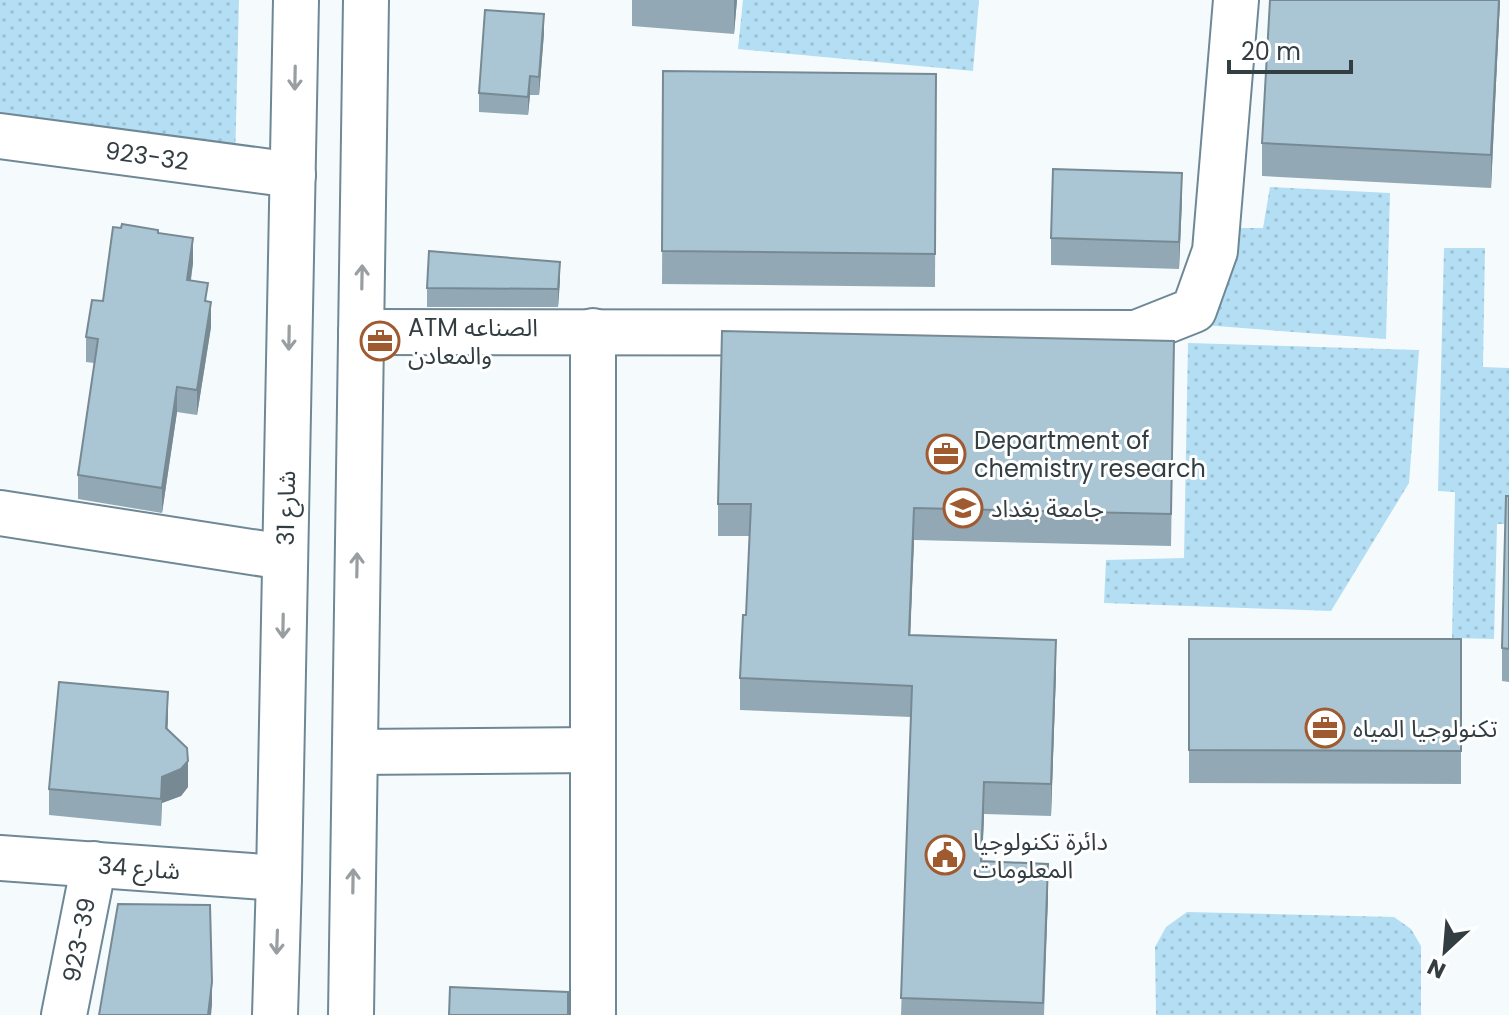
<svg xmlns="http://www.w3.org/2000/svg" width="1509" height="1015" viewBox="0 0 1509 1015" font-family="Poppins,'Noto Sans Arabic',sans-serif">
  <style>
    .grass { fill: url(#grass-dots) }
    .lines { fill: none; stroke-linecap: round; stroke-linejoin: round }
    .minor-casing { stroke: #6f8895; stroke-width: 48 }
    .minor { stroke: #fff; stroke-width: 44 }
    .wall { fill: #92a9b5 }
    .shaded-wall { fill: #778a94 }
    .building { fill: #aac5d3; stroke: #778a94; stroke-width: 2 }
    .oneway { stroke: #999ea1 }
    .labels { text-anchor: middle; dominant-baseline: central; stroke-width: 6; stroke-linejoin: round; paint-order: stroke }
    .street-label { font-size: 24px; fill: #333e43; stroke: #fff }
    .poi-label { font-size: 24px; fill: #333e43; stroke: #fff; text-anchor: start }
  </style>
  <defs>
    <pattern id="grass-dots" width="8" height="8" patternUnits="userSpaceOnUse" patternTransform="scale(2)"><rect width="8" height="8" fill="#b4def3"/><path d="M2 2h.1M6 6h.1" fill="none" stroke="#9bc0d2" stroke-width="1.8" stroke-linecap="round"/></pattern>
  </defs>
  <rect width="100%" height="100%" fill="#f5fbfd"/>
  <g class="grass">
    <path d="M 0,0 L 239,0 L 235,163 L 0,123 Z"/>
    <path d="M 743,0 L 979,0 L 973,71 L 738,49 Z"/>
    <path d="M 1270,187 L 1390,193 L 1386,339 L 1203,325 L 1231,228 L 1263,228 Z"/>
    <path d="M 1444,248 L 1485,248 L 1483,367 L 1509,368 L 1509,524 L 1497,524 L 1494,639 L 1452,638 L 1455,492 L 1438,491 Z"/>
    <path d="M 1188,343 L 1419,350 L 1409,483 L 1331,611 L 1104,603 L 1106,560 L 1184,558 Z"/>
    <path d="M 1187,912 L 1394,917 L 1411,929 L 1421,946 L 1421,1015 L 1156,1015 L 1155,947 L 1166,927 Z"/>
  </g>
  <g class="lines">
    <g class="minor-casing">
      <g id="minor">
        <path d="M 0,136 L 293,175"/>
        <path d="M 593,331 L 593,1015"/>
        <path d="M 361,332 L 1136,333 L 1194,310 L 1215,251 L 1236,0"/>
        <path d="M 0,513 L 284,557"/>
        <path d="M 355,752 L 593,750"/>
        <path d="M 0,858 L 279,878"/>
        <path d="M 64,1015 L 94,864"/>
        <path d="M 275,1015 L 279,878 L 296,0"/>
        <path d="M 351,1015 L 366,0"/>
      </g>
    </g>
    <use href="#minor" class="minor"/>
  </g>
  <g class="wall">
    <path d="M 632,0 L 737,0 L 734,34 L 632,26 Z"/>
    <path d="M 1500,0 L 1491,188 L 1262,176 L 1262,143 Z"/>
    <path d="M 544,33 L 539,95 L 530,95 L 528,115 L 479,112 L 479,93 Z"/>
    <path d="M 663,71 L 936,74 L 935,287 L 662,284 Z"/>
    <path d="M 1182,199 L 1179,269 L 1051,265 L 1051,238 Z"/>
    <path d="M 158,233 L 193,263 L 191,280 L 208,302 L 211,327 L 197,415 L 177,412 L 162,513 L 78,499 L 78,475 L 94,363 L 86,362 L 86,337 Z"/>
    <path d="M 560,280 L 558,307 L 427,307 L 427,288 Z"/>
    <path d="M 1174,373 L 1171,546 L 914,540 L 910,635 L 1056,672 L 1051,816 L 984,814 L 982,861 L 1048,896 L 1044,1015 L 901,1015 L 911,717 L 740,710 L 740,678 L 746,615 L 750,536 L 718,536 L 718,504 Z"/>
    <path d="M 1509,496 L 1509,682 L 1502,681 L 1502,648 Z"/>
    <path d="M 1189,639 L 1461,639 L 1461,784 L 1189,783 Z"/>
    <path d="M 168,719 L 167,730 L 188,787 L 181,796 L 162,803 L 161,826 L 49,815 L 49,789 Z"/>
  </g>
  <g class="shaded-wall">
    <path d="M 734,0 L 737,0 L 734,34 Z"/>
    <path d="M 1499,0 L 1500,0 L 1491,188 L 1491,155 Z"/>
    <path d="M 544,14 L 544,33 L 539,95 L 539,77 Z"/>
    <path d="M 530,76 L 530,95 L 528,115 L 528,97 Z"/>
    <path d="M 1182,173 L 1182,199 L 1179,269 L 1179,242 Z"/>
    <path d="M 193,238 L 193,263 L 187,304 L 187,280 Z"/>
    <path d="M 560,262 L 560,280 L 558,307 L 558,289 Z"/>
    <path d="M 211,302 L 211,327 L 197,415 L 197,390 Z"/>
    <path d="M 177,387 L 177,412 L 162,513 L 162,488 Z"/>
    <path d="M 914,508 L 914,540 L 909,667 L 909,635 Z"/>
    <path d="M 1056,640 L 1056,672 L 1051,816 L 1051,784 Z"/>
    <path d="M 168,692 L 168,719 L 166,755 L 166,728 Z"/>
    <path d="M 188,761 L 188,787 L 181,796 L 162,803 L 161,826 L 162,777 Z"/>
    <path d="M 984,782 L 984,814 L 981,893 L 981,861 Z"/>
    <path d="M 1048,864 L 1048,896 L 1043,1015 Z"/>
    <path d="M 212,982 L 212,1005 L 211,1015 L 208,1015 Z"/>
  </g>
  <g class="building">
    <path d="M 1270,0 L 1499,0 L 1491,155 L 1262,143 Z"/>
    <path d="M 485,10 L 544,14 L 539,77 L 530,76 L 528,97 L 479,93 Z"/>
    <path d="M 663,71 L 936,74 L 935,254 L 662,251 Z"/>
    <path d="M 1053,169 L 1182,173 L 1179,242 L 1051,238 Z"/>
    <path d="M 122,224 L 158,230 L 158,233 L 193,238 L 187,280 L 208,283 L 205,301 L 211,302 L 197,390 L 177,387 L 162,488 L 78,475 L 98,339 L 86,337 L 92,300 L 103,301 L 113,227 L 121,228 Z"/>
    <path d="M 429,251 L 560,262 L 558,289 L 427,288 Z"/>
    <path d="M 722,331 L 1174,341 L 1171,514 L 914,508 L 909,635 L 1056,640 L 1051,784 L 984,782 L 981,861 L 1048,864 L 1043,1003 L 901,998 L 912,686 L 740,678 L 743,615 L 746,615 L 751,504 L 718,504 Z"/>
    <path d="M 1506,496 L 1509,496 L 1509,649 L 1502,648 Z"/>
    <path d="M 1189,639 L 1461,639 L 1461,751 L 1189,750 Z"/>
    <path d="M 59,682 L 168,692 L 166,728 L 187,748 L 188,761 L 181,769 L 162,777 L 161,799 L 49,789 Z"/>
    <path d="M 118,904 L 210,905 L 212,982 L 208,1015 L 99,1015 Z"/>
    <path d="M 450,987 L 568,992 L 568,1015 L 449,1015 Z"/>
  </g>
  <defs><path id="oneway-shaft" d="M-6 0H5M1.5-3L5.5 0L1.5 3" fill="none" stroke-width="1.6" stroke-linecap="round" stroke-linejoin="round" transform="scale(2)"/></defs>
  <g class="oneway">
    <use href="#oneway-shaft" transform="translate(295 78) rotate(91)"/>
    <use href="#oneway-shaft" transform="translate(362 277) rotate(-89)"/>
    <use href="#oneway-shaft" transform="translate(289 338) rotate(91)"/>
    <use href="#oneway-shaft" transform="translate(357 565) rotate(-89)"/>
    <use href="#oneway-shaft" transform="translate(283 626) rotate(91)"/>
    <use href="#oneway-shaft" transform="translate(353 881) rotate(-89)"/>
    <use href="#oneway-shaft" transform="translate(277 942) rotate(92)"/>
  </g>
  <defs>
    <g id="office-ring" transform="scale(2)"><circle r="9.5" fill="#fff" stroke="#a05a2f" stroke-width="1.5"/><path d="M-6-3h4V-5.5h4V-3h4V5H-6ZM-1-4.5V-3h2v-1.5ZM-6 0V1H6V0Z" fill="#a05a2f"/></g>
    <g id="university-ring" transform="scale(2)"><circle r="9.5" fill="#fff" stroke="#a05a2f" stroke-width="1.5"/><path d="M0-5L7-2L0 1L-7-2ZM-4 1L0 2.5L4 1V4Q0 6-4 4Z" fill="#a05a2f"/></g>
    <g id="civic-ring" transform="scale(2)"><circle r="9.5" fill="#fff" stroke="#a05a2f" stroke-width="1.5"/><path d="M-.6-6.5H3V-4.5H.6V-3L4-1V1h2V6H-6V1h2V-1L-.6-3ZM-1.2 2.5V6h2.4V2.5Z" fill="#a05a2f"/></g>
  </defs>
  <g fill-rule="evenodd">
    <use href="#office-ring" x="380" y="341"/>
    <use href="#office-ring" x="946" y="454"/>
    <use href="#university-ring" x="963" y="508"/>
    <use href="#office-ring" x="1325" y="728"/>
    <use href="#civic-ring" x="945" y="855"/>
  </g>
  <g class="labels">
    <g class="street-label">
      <text transform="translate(147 156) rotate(8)">923-32</text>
      <text transform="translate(286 508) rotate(-89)">شارع 31</text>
      <text transform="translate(139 868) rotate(4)">شارع 34</text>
      <text transform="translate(79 940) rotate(-79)">923-39</text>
    </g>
    <g class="poi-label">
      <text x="408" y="327">ATM الصناعه<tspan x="408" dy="28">والمعادن</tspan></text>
      <text x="974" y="440">Department of<tspan x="974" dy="28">chemistry research</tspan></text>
      <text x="991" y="508">جامعة بغداد</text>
      <text x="1353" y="728">تكنولوجيا المياه</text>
      <text x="973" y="841">دائرة تكنولوجيا<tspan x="973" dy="28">المعلومات</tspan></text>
    </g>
  </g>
  <g transform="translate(1445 951) rotate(206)" stroke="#ffffff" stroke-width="6" paint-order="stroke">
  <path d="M0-6L14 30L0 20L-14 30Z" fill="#333e43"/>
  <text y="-12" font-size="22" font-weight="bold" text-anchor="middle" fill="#333e43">N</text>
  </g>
  <path d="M1229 60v12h122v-12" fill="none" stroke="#333e43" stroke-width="4"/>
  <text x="1241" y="60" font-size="24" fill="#333e43" stroke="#ffffff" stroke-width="6" paint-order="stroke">20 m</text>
</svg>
